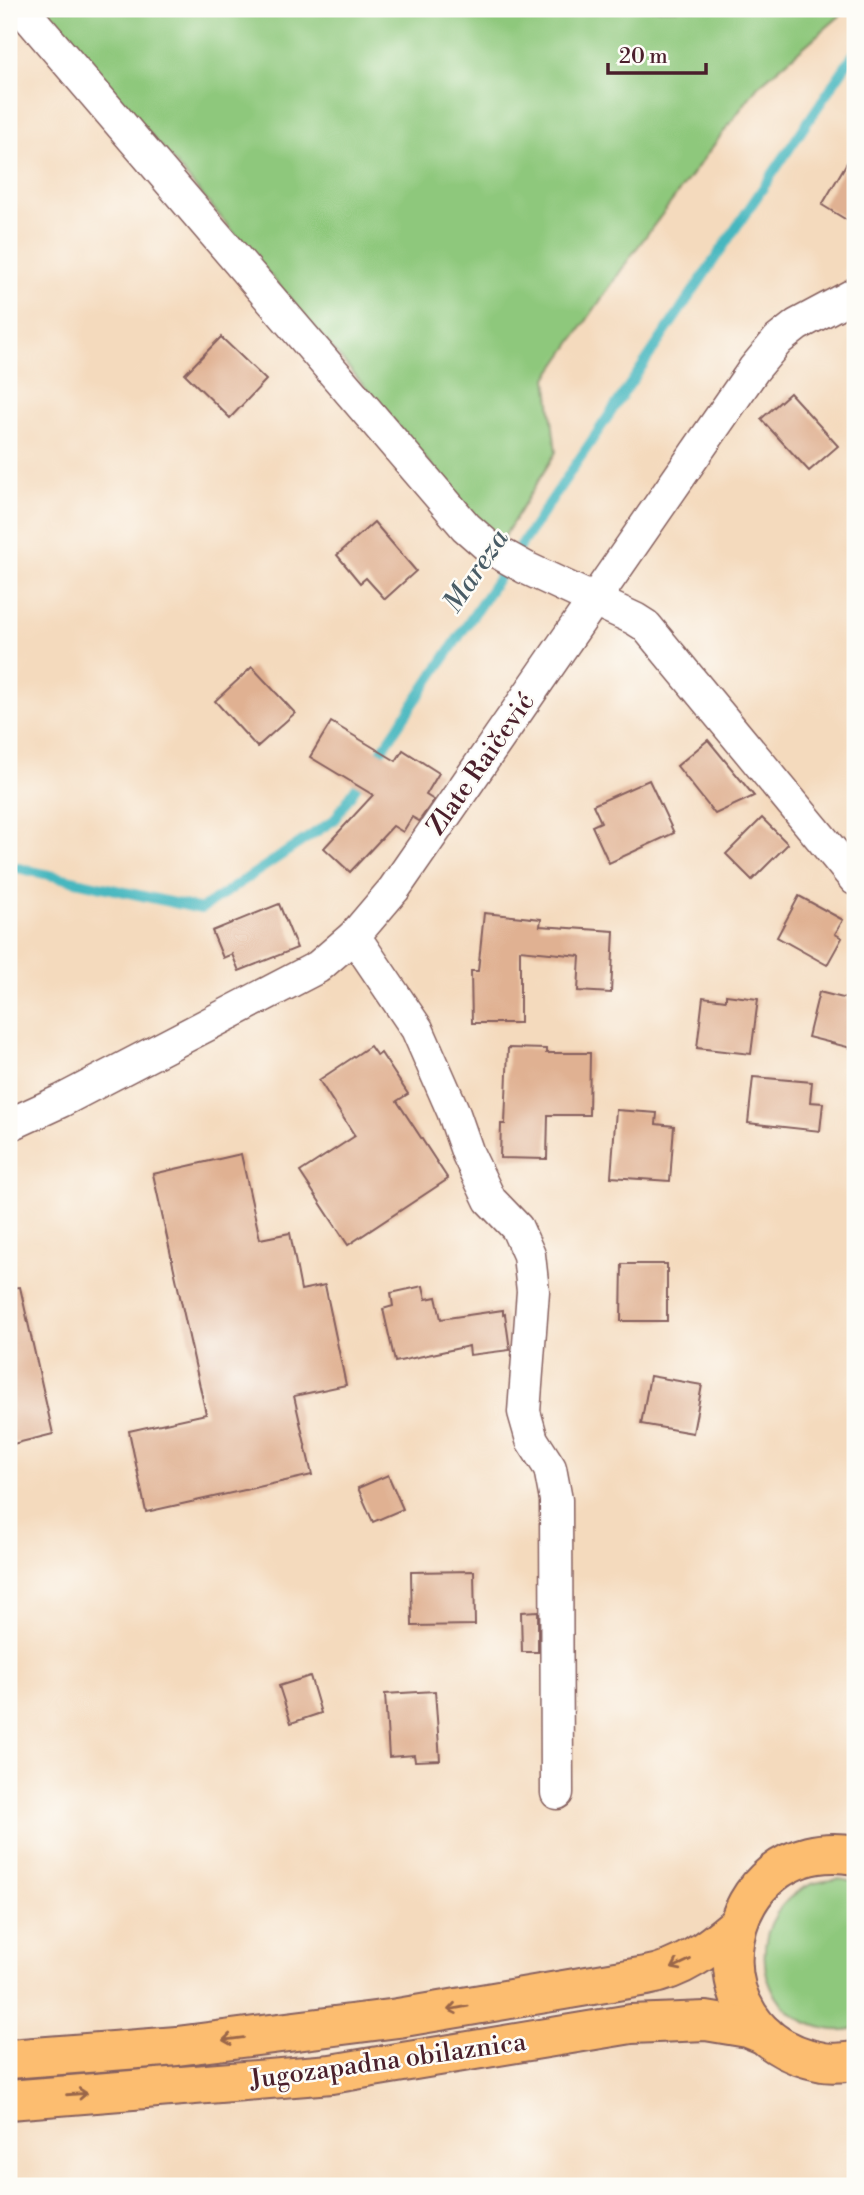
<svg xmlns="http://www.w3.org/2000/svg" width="864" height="2195" viewBox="0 0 864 2195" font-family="'Libre Bodoni',serif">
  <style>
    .green { fill: #8ec87c; stroke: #6c7454; stroke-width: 2 }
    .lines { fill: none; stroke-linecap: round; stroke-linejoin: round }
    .stream { stroke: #47b7bf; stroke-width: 10 }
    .building { fill: #e0b192 }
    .street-casing { stroke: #86605e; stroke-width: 35 }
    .primary-casing { stroke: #86605e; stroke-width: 42 }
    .street { stroke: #fff; stroke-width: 32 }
    .primary { stroke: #fcbd6f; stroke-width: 38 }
    .oneway { stroke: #9a664a }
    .labels { text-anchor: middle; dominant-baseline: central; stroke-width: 5; stroke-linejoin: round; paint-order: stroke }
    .street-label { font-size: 26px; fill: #4a1f2b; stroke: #fdfcf7 }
    .water-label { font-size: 28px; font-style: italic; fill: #495c66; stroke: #fdfcf7 }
  </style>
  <rect width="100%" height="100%" fill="#fdfcf7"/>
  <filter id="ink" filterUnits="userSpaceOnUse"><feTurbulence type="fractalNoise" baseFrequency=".0143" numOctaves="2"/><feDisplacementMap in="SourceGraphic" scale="14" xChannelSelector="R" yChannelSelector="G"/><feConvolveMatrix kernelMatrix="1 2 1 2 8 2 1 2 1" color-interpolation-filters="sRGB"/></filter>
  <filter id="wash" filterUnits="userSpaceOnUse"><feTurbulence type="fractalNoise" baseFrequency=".00686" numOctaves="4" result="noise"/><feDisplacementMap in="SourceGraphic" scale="28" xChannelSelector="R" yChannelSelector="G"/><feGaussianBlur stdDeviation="1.57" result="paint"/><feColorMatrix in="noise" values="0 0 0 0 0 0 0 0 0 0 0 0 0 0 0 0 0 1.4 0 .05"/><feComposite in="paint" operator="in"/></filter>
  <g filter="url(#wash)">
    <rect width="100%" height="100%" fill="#f4dabd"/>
    <g class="green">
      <path d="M 44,9 L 848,9 L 758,86 L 631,256 L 547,378 L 556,452 L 499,545 Z"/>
      <path d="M 839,1879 L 855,1882 L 855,2028 C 842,2032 826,2030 813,2025 C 748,2002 749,1910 812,1884 C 820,1881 830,1880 839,1879 Z"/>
    </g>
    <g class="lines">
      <g class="stream">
        <path d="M 374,762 L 855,52"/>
        <path d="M 9,866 L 201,909 L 334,820 L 363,777"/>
      </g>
    </g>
    <g id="blocks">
      <g class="building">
        <path d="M 855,149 L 855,225 L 822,205 Z"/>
        <path d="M 221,337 L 266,380 L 230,418 L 185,374 Z"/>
        <path d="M 790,393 L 838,446 L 809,471 L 761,419 Z"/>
        <path d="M 374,522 L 416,571 L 385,599 L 366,578 L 360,583 L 337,555 Z"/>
        <path d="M 252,667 L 295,713 L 257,747 L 215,701 Z"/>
        <path d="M 331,722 L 396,761 L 403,750 L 439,773 L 426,795 L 434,800 L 419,821 L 412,817 L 403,832 L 393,826 L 350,872 L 324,848 L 373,795 L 310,757 Z"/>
        <path d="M 708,740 L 754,796 L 715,814 L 677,766 Z"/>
        <path d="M 649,780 L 674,833 L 609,863 L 592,826 L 601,822 L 593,805 Z"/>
        <path d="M 762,818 L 788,844 L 752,880 L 726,854 Z"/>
        <path d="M 799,896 L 843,920 L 835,934 L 842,938 L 827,965 L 777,937 Z"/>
        <path d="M 279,904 L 297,948 L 239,971 L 232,954 L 223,958 L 212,931 Z"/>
        <path d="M 484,913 L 541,919 L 540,926 L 614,931 L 611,993 L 578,991 L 580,956 L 520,950 L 520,1023 L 472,1023 L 471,971 L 478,971 Z"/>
        <path d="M 819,992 L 855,1001 L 855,1049 L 808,1037 Z"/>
        <path d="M 726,995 L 758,999 L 751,1054 L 697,1048 L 703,997 L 726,1000 Z"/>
        <path d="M 370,1046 L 377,1056 L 381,1053 L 408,1094 L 397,1101 L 448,1179 L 348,1245 L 300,1172 L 355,1136 L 319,1080 Z"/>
        <path d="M 508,1048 L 546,1049 L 546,1053 L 590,1053 L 589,1115 L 548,1115 L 547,1159 L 500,1158 L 501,1124 L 505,1124 Z"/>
        <path d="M 753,1077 L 812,1082 L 810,1102 L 823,1103 L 820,1131 L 748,1123 Z"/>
        <path d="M 616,1110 L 657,1113 L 656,1124 L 674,1126 L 670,1181 L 611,1177 Z"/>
        <path d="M 241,1154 L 260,1239 L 290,1233 L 301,1290 L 325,1285 L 346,1385 L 294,1396 L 312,1475 L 146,1512 L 129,1431 L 206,1414 L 153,1174 Z"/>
        <path d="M 622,1264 L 667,1264 L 667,1321 L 621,1321 Z"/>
        <path d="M 423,1286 L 426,1299 L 436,1297 L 441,1319 L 503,1310 L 503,1315 L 505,1314 L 510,1350 L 470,1355 L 469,1346 L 395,1362 L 383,1309 L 393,1306 L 391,1293 Z"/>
        <path d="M 20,1287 L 53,1434 L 9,1445 L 9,1288 Z"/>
        <path d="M 650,1376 L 702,1385 L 693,1433 L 641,1424 Z"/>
        <path d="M 388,1475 L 403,1509 L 373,1522 L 358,1488 Z"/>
        <path d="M 474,1571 L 475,1625 L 412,1626 L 411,1572 Z"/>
        <path d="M 538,1611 L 538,1652 L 522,1652 L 521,1612 Z"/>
        <path d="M 310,1676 L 321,1713 L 291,1723 L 279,1686 Z"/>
        <path d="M 435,1691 L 440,1760 L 415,1761 L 414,1755 L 389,1757 L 385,1694 Z"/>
      </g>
    </g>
  </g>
  <g filter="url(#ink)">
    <use href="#blocks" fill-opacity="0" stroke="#86605e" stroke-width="2"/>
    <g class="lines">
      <g class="street-casing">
        <g id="street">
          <path d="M 22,9 L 466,527 L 490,548 L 526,568 L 635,619 L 646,626 L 855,879"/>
          <path d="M 354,936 L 417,1029 L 453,1111 L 468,1154 L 490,1200 L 517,1228 L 529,1255 L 533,1291 L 524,1412 L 532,1440 L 550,1468 L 556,1500 L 557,1793"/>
          <path d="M 9,1125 L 61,1101 L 318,967 L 354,936 L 394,889 L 754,369 L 778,340 L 797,325 L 855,294"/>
        </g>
      </g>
      <g class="primary-casing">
        <g id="primary">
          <path d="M 855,1855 C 719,1831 680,2037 823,2062 C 833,2064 845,2062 855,2061"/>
          <path d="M 9,2059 L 177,2046 L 398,2018 L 646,1976 C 681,1970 709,1949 736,1926"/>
          <path d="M 9,2100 L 331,2074 L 631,2024 L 706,2021 L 748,2028 L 765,2035"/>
        </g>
      </g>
      <use href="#street" class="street"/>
      <use href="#primary" class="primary"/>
    </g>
    <defs><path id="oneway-shaft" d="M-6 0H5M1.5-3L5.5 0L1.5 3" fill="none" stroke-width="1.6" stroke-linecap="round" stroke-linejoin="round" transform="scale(1.75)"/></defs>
    <g class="oneway">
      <use href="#oneway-shaft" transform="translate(681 1964) rotate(155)"/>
      <use href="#oneway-shaft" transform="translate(458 2008) rotate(170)"/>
      <use href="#oneway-shaft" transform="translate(233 2039) rotate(173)"/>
      <use href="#oneway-shaft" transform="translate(77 2094) rotate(-4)"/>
    </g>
  </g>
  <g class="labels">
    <g class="street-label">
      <text transform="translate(481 764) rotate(-55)">Zlate Raičević</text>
      <text transform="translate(388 2061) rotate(-8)">Jugozapadna obilaznica</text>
    </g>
    <g class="water-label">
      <text transform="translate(476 571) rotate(-56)">Mareza</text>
    </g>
  </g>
  <rect width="864" height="2195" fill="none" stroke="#fdfcf7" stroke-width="35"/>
  <path d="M608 63v10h98v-10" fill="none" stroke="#4a1f2b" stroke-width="3.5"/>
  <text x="619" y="63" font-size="21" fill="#4a1f2b" stroke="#fdfcf7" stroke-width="5" paint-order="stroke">20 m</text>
</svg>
